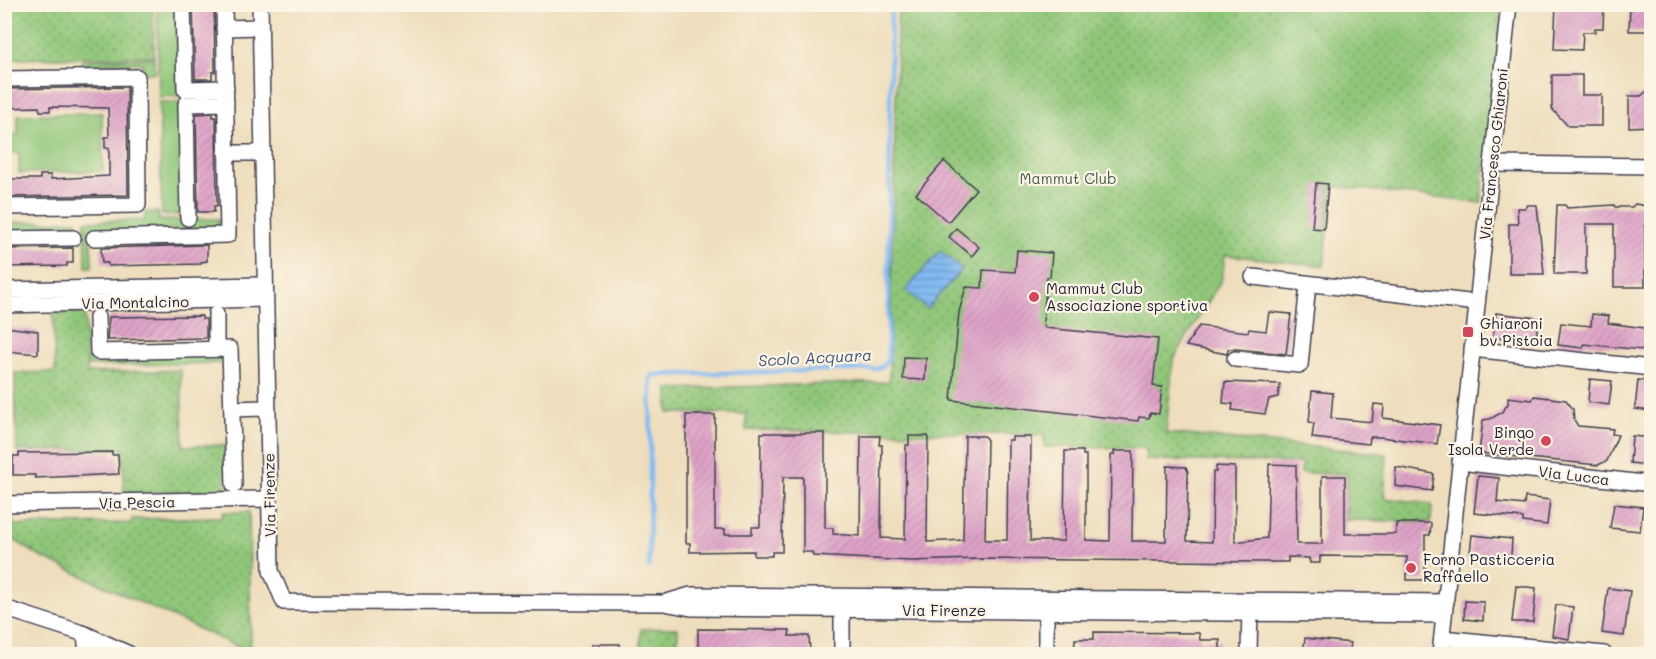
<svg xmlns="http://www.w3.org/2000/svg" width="1656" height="659" viewBox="0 0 1656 659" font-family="Mali,sans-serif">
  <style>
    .green { fill: #8fc678; stroke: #58745a; stroke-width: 1.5 }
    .park { fill: url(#park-dots); stroke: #58745a; stroke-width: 1.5 }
    .water { fill: url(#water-rules); stroke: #526e96; stroke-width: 1.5 }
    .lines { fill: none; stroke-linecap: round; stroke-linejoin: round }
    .stream { stroke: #81baf1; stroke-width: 4.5 }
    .building { fill: url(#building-hatch) }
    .minor-casing { stroke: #413e4e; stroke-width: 18 }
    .minor { stroke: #fff; stroke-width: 15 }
    .poi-dot { fill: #d1495b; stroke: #fcf5e5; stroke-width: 2 }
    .labels { text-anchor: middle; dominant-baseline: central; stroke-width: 4.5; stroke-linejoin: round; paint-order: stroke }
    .street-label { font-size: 15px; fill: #22223b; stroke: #fcf5e5 }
    .park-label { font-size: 15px; fill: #485b50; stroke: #fcf5e5 }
    .poi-label { font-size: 15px; fill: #22223b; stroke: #fcf5e5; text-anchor: start }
    .water-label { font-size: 16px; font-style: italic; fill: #43577b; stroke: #fcf5e5 }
  </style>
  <defs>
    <pattern id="park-dots" width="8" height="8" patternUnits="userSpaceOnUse" patternTransform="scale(1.5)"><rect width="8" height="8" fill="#8fc678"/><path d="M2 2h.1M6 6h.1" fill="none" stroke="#74a064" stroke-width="1.8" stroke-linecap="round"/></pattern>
    <pattern id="water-rules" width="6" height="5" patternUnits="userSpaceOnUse" patternTransform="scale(1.5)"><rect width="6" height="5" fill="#81baf1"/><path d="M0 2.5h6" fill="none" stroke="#6997c4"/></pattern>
    <pattern id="building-hatch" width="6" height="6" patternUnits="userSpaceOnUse" patternTransform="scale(1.5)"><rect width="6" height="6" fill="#dea2c7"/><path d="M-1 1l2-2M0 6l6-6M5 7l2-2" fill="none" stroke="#be8bac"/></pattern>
  </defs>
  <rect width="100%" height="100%" fill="#fcf5e5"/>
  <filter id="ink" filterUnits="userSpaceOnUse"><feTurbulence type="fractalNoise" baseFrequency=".0167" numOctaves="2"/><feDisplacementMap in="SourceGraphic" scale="12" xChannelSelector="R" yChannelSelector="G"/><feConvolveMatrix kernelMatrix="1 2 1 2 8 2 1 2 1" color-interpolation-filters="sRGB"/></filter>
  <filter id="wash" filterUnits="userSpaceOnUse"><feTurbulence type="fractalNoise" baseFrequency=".008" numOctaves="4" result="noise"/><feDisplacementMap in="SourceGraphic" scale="24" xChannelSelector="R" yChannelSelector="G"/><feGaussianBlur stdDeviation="1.35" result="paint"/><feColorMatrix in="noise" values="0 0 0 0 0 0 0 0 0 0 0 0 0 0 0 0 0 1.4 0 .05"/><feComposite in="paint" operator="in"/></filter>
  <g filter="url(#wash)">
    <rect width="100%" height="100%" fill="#eedebd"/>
    <g class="green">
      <path d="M 157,5 L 177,5 L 179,96 L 159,97 Z"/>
      <path d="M 154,58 L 155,73 L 142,73 L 142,63 L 82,65 L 82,60 Z"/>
      <path d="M 159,102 L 179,102 L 181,215 L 162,215 Z"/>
      <path d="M 102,113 L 103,171 L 19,173 L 19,153 L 5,153 L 5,136 L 18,135 L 18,115 Z"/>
      <path d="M 145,212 L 158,212 L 159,220 L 219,219 L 219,229 L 91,232 L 92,267 L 86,267 L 85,221 L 145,220 Z"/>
      <path d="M 77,221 L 77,232 L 5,233 L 4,223 Z"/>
      <path d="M 220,354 L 221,363 L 87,366 L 87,357 Z"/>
    </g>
    <g class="park">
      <path d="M 4,5 L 153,5 L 154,56 L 5,59 Z"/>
      <path d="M 898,5 L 1502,5 L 1481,203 L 1333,186 L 1324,266 L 1225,255 L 1222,279 L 1173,360 L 1166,433 L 1387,454 L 1384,498 L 1432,504 L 1431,522 L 1346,520 L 1347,474 L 1301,473 L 1301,463 L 1146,460 L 1146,448 L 1044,447 L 1044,435 L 746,430 L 746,414 L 668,413 L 668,389 L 889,382 Z"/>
      <path d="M 85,312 L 87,373 L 181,370 L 183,446 L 225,445 L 226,491 L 124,493 L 123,449 L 17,451 L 15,373 L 55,372 L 53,313 Z"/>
      <path d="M 223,512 L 249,512 L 251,642 L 247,651 L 41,557 L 5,534 L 5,517 L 13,516 L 13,525 L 131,523 L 132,519 L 222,517 Z"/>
      <path d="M 678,628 L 678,654 L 641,654 L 641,629 Z"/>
    </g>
    <path class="water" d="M 940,251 L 962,269 L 927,309 L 906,290 Z"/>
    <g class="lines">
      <path class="stream" d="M 649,567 L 651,375 L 875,369 L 883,366 L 888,359 L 891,4"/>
    </g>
    <g id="blocks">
      <g class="building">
        <path d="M 193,4 L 214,4 L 215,72 L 212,72 L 212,79 L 195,79 Z"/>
        <path d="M 1556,4 L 1604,4 L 1603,28 L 1595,28 L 1595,32 L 1583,32 L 1582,50 L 1554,49 Z"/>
        <path d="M 1630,4 L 1652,4 L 1652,31 L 1629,31 Z"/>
        <path d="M 1552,75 L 1582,75 L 1582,95 L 1602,95 L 1602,126 L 1568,126 L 1552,109 Z"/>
        <path d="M 127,87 L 128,195 L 4,197 L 4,179 L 40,179 L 40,175 L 51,175 L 51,179 L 109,176 L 109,148 L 105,148 L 105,137 L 109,137 L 108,108 L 50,107 L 50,111 L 40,111 L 39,107 L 4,108 L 4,89 Z"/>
        <path d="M 1652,87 L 1652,126 L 1629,127 L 1629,96 L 1641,96 Z"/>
        <path d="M 213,113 L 213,117 L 216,117 L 217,206 L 214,206 L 214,212 L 198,212 L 196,114 Z"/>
        <path d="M 944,161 L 976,189 L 948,222 L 916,194 Z"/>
        <path d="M 1316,183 L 1328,184 L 1324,229 L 1312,228 Z"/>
        <path d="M 1635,204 L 1652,207 L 1652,224 L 1645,224 L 1645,287 L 1614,287 L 1614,224 L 1586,224 L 1586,274 L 1554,274 L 1557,205 L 1565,205 L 1567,208 L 1614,205 L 1615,207 L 1632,207 Z"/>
        <path d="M 1527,205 L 1537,205 L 1544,274 L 1509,274 L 1509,224 L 1518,224 L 1517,208 L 1525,208 Z"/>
        <path d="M 956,228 L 979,247 L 972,256 L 949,237 Z"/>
        <path d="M 207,245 L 207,261 L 201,262 L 201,264 L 108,266 L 108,263 L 102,263 L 101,248 Z"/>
        <path d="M 73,248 L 73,263 L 67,263 L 67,266 L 4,267 L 4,249 Z"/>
        <path d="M 1017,250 L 1052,253 L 1050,277 L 1047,277 L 1043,322 L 1045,328 L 1158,339 L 1153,386 L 1162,387 L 1159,414 L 1150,413 L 1149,418 L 1139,417 L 1138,421 L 951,400 L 959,312 L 966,287 L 982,288 L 983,270 L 1015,272 Z"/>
        <path d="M 1269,312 L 1291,314 L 1286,354 L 1236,349 L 1228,349 L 1227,354 L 1186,346 L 1199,326 L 1248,332 L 1249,329 L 1266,331 Z"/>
        <path d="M 1496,313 L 1538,318 L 1536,342 L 1493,337 Z"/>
        <path d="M 1592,314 L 1609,316 L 1608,323 L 1652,329 L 1652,351 L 1584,344 L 1583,348 L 1558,345 L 1561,323 L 1591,326 Z"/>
        <path d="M 202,316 L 202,319 L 206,319 L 206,338 L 107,340 L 109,317 Z"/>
        <path d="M 4,327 L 38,331 L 38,354 L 4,351 Z"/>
        <path d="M 904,357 L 926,358 L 925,380 L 903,379 Z"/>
        <path d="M 1590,379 L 1612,381 L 1609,405 L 1588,402 Z"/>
        <path d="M 1638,380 L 1652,382 L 1652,411 L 1635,409 Z"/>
        <path d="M 1225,382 L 1280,384 L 1278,397 L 1269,399 L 1265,414 L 1232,410 L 1233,404 L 1223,403 Z"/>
        <path d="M 1312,391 L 1333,393 L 1331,418 L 1372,422 L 1374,404 L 1384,405 L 1383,418 L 1440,425 L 1437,444 L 1380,437 L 1370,437 L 1369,444 L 1312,438 L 1314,423 L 1309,422 Z"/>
        <path d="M 1534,396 L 1566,400 L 1573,409 L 1574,420 L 1578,426 L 1613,429 L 1612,434 L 1618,435 L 1607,461 L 1598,465 L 1479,453 L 1483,420 L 1490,419 L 1501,413 L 1508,404 L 1508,397 L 1532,400 Z"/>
        <path d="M 686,415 L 715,415 L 715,529 L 725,529 L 725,534 L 752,534 L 752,527 L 760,527 L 761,433 L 825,433 L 825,528 L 833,528 L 833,534 L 860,536 L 861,436 L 880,436 L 879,445 L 882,445 L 881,538 L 905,539 L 906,445 L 909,445 L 909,436 L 928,436 L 927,542 L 963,540 L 965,436 L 984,436 L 987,440 L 985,540 L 1007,540 L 1008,440 L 1012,440 L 1012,437 L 1031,437 L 1030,541 L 1064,541 L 1065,451 L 1083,451 L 1083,455 L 1086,455 L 1086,540 L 1110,541 L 1111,455 L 1114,455 L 1114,451 L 1133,451 L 1132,541 L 1166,541 L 1167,466 L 1186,467 L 1188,472 L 1187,541 L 1212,542 L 1213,472 L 1216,472 L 1216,466 L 1235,467 L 1235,542 L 1267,538 L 1269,464 L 1296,465 L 1297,544 L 1322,544 L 1322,476 L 1345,476 L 1345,534 L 1396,534 L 1396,523 L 1431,523 L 1430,535 L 1425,535 L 1425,580 L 1407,580 L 1407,557 L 1320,556 L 1320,563 L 1310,563 L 1309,558 L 1288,557 L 1288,562 L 1262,562 L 976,559 L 911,561 L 813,556 L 812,552 L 803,552 L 803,477 L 783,477 L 782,552 L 772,552 L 772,556 L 754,556 L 754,551 L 690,552 L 690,543 L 686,543 Z"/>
        <path d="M 1632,436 L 1652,438 L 1649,465 L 1630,463 Z"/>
        <path d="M 112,452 L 112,455 L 118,455 L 119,474 L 35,478 L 35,475 L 13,475 L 13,456 L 19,456 L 19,453 Z"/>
        <path d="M 1396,467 L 1434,474 L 1432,491 L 1395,486 Z"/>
        <path d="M 1478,476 L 1499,478 L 1497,502 L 1524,505 L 1525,497 L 1550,500 L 1547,525 L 1523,522 L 1523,518 L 1474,513 Z"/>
        <path d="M 1614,504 L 1643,507 L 1640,531 L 1610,528 Z"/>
        <path d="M 1472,535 L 1512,539 L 1511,556 L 1470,553 Z"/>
        <path d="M 1516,586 L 1536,588 L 1533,622 L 1512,622 Z"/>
        <path d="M 1608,588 L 1630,591 L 1624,636 L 1602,633 Z"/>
        <path d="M 1465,601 L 1484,602 L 1483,621 L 1464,619 Z"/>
        <path d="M 1556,605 L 1573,607 L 1569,639 L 1552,636 Z"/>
        <path d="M 698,629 L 790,630 L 789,636 L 809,636 L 810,654 L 698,654 Z"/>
        <path d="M 1094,632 L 1199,633 L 1200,640 L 1220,640 L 1220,654 L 1074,654 L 1075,639 L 1094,639 Z"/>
        <path d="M 1305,638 L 1351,643 L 1349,654 L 1303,654 Z"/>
        <rect x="592" y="644" width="28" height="10"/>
      </g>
    </g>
  </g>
  <g filter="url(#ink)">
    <use href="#blocks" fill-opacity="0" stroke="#413e4e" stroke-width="1.5"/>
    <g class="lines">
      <g class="minor-casing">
        <g id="minor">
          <path d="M 183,4 L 185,89 L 226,88"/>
          <path d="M 260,4 L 271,571 L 284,602 L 664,603 L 691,608 L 1444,615"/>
          <path d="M 224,28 L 260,27"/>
          <path d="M 4,79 L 137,77 L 138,205 L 4,207"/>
          <path d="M 227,153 L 263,153"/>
          <path d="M 1492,164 L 1652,166"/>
          <path d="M 188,218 L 186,104 L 226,103"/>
          <path d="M 94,238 L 228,235 L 224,4"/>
          <path d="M 4,239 L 73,238"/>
          <path d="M 1253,277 L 1477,303"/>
          <path d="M 4,290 L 265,285"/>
          <path d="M 4,305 L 265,299"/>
          <path d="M 216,314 L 216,349"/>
          <path d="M 97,317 L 98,352 L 230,349 L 234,485"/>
          <path d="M 1472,349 L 1652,368"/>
          <path d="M 1235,359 L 1300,365 L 1308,284"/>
          <path d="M 232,409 L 267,408"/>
          <path d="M 1460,462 L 1652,484"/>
          <path d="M 4,504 L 269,499"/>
          <path d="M 667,602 L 691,595 L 1446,602"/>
          <path d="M 4,608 L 85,634 L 129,654"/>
          <path d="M 85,634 L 87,654"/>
          <path d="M 1442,638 L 1604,654"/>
          <path d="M 842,654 L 842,601"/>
          <path d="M 1046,654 L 1046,601"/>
          <path d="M 1249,654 L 1250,604"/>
          <path d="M 1440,654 L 1509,4"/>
        </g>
      </g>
      <use href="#minor" class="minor"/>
    </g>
  </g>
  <g class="poi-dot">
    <circle cx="1034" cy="297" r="6"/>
    <rect x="1462" y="326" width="12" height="12" rx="3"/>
    <circle cx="1546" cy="441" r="6"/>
    <circle cx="1411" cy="568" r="6"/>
  </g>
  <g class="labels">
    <g class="street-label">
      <text transform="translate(1493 154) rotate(-84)">Via Francesco Ghiaroni</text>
      <text transform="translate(135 302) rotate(-1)">Via Montalcino</text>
      <text transform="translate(1574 475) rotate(7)">Via Lucca</text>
      <text transform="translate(269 495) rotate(-91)">Via Firenze</text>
      <text transform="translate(137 502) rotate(-1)">Via Pescia</text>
      <text x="944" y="610">Via Firenze</text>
    </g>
    <g class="park-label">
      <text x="1068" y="178">Mammut Club</text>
    </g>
    <g class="poi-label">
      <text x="1046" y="288">Mammut Club<tspan x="1046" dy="17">Associazione sportiva</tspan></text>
      <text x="1480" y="323">Ghiaroni<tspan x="1480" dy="17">bv Pistoia</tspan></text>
      <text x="1534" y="432" text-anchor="end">Bingo<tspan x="1534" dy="17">Isola Verde</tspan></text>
      <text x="1423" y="559">Forno Pasticceria<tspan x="1423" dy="17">Raffaello</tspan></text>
    </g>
    <g class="water-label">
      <text transform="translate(815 357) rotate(-3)">Scolo Acquara</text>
    </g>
  </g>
  <rect width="1656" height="659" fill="none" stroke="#fcf5e5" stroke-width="24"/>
</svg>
